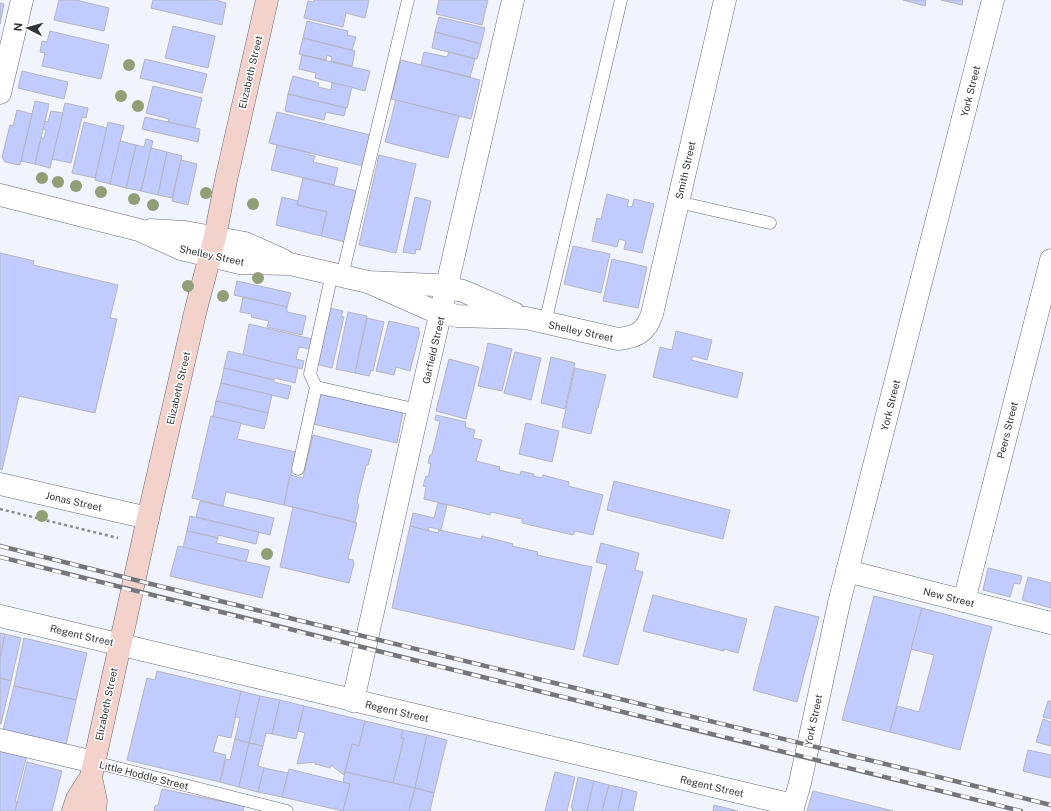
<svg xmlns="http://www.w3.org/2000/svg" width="1051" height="811" viewBox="0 0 1051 811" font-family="'Public Sans',sans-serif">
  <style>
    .building { fill: #c2cbfe; stroke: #b2b5c0 }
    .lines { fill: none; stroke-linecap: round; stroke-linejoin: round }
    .lane-casing { stroke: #686a74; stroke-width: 13 }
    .street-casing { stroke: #686a74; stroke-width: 23 }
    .secondary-casing { stroke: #686a74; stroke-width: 23 }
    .path { stroke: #8c8e94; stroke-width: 2.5; stroke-dasharray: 3 3; stroke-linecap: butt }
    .lane { stroke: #fff; stroke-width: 12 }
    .street { stroke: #fff; stroke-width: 22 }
    .secondary { stroke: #f2d2cb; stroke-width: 22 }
    .rail-casing { stroke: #75767c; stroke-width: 4.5 }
    .rail { stroke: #fff; stroke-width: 3; stroke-dasharray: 9; stroke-linecap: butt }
    .tree { fill: #919e76 }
    .labels { text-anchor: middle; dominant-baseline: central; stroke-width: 3; stroke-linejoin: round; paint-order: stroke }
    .street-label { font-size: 10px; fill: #343539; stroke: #fff }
  </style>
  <rect width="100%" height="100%" fill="#f2f4fd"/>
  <g class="building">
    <path d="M 59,0 L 76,0 L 109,8 L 104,31 L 54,20 Z"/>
    <path d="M 153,0 L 216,0 L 226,3 L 222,25 L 151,8 Z"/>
    <path d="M 314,0 L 369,0 L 365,18 L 346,13 L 343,27 L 304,18 L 308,1 L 313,2 Z"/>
    <path d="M 439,0 L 488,0 L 482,25 L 436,14 Z"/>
    <path d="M 903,0 L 926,0 L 925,6 Z"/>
    <path d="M 941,0 L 963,0 L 962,5 Z"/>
    <path d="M 0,3 L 4,4 L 0,24 Z"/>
    <path d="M 439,17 L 485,28 L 481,44 L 435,32 Z"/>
    <path d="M 307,21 L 348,31 L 347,35 L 356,37 L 352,50 L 303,38 Z"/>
    <path d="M 173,26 L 215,36 L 208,68 L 165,58 Z"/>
    <path d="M 50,31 L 109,45 L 101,79 L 42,66 L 45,53 L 40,52 L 42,41 L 47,42 Z"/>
    <path d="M 435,32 L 481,44 L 477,59 L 432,48 Z"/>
    <path d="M 303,38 L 355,51 L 352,66 L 331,61 L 332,57 L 327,55 L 326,60 L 299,54 Z"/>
    <path d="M 424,52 L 447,57 L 449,52 L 475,59 L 470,77 L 421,65 Z"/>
    <path d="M 302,55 L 370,71 L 365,91 L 315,78 L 316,73 L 299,69 Z"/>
    <path d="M 145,59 L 207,74 L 202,93 L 140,78 Z"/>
    <path d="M 401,60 L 480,80 L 471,119 L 391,99 Z"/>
    <path d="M 22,71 L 68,82 L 64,99 L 18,88 Z"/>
    <path d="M 293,76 L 319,83 L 318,87 L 331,90 L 332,83 L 352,87 L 347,108 L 288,94 Z"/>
    <path d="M 153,86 L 202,98 L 195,128 L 168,122 L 169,119 L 146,113 Z"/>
    <path d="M 288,94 L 346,108 L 344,116 L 326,112 L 324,120 L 285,111 Z"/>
    <path d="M 396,100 L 459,116 L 448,158 L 385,142 Z"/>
    <path d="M 35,101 L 49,104 L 35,164 L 21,161 Z"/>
    <path d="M 65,103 L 88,108 L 86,118 L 82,117 L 71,163 L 52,159 Z"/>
    <path d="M 17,110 L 32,114 L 20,165 L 5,162 L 2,157 L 10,125 L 13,126 Z"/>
    <path d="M 51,111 L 63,113 L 50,168 L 35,164 L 41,138 L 44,138 L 46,130 L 43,129 L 45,121 L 48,122 Z"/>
    <path d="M 277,112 L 370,135 L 363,166 L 269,143 Z"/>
    <path d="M 145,117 L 200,129 L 198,142 L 142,129 Z"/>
    <path d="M 84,122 L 107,128 L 95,178 L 72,173 Z"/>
    <path d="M 108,122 L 124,126 L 110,184 L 95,180 Z"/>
    <path d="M 146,139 L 153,141 L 141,191 L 126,188 L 136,145 L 144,147 Z"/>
    <path d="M 120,141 L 136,145 L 126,188 L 110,184 Z"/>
    <path d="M 277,145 L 310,153 L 309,155 L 315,156 L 313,162 L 338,168 L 334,185 L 271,170 Z"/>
    <path d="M 151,148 L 167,152 L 158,195 L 141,191 Z"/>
    <path d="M 167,152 L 182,156 L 172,198 L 158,195 Z"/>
    <path d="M 379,155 L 416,164 L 396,253 L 359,245 Z"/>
    <path d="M 181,160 L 197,164 L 188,205 L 172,201 Z"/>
    <path d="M 303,178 L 357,191 L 345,242 L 321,236 L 327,212 L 297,205 Z"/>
    <path d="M 607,194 L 629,200 L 627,206 L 632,207 L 634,199 L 654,204 L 642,253 L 624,249 L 626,241 L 619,239 L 617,247 L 592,241 L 597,218 L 601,219 Z"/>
    <path d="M 282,197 L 298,201 L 297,205 L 327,212 L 321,236 L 276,225 Z"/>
    <path d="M 415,197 L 431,201 L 420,250 L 416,249 L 415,254 L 403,252 Z"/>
    <path d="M 573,246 L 610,254 L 601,293 L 564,284 Z"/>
    <path d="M 0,253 L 34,261 L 33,265 L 118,285 L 110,318 L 117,319 L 95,413 L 19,396 L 2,470 L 0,469 Z"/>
    <path d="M 612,259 L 647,267 L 638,308 L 603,301 Z"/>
    <path d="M 237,281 L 291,293 L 287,307 L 234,295 Z"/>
    <path d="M 243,297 L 287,307 L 287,312 L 306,316 L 302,335 L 267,327 L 269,321 L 251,317 L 252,314 L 240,312 Z"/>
    <path d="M 330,308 L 343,311 L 341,316 L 344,317 L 332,368 L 316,364 Z"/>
    <path d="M 348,312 L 367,316 L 355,373 L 336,369 Z"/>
    <path d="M 367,318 L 384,322 L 373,371 L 371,370 L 369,376 L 355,373 Z"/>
    <path d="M 389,321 L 419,328 L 418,331 L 420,332 L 410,371 L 396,367 L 394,375 L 376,371 Z"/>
    <path d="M 249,324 L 312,339 L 310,349 L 299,347 L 296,359 L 304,361 L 302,369 L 243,355 Z"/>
    <path d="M 676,331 L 712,340 L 707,360 L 693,356 L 691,360 L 743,373 L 737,398 L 653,377 L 660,347 L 672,350 Z"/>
    <path d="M 488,343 L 512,349 L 502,391 L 478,386 Z"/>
    <path d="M 228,351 L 298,368 L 295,383 L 275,378 L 274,380 L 224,368 Z"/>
    <path d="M 515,352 L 541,358 L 531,400 L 504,393 Z"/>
    <path d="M 551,357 L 575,363 L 565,409 L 541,403 Z"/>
    <path d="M 449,359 L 479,367 L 466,419 L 436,411 Z"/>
    <path d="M 224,368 L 274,380 L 274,382 L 291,386 L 288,399 L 221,383 Z"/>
    <path d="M 575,368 L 606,375 L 598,408 L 597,408 L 591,434 L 562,427 Z"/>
    <path d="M 221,383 L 272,395 L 268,413 L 216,401 Z"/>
    <path d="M 320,393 L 403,412 L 397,443 L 313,424 Z"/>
    <path d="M 216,401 L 268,413 L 264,429 L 213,417 Z"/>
    <path d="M 436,415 L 466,422 L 465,427 L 475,430 L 473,438 L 482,440 L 476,461 L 500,467 L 499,470 L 520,475 L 521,471 L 534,474 L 533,476 L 542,478 L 543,475 L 569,482 L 568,486 L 603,495 L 593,535 L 575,531 L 573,535 L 522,523 L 522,519 L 491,512 L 490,515 L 424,499 L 426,487 L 423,486 L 426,476 L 428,477 L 431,464 L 428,463 L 430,455 L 432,454 L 440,421 L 435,420 Z"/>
    <path d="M 211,416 L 241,423 L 237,439 L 296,452 L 284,505 L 226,492 L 223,506 L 192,498 Z"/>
    <path d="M 526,423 L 559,431 L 552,462 L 519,454 Z"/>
    <path d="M 313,435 L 372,450 L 368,465 L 366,466 L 357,502 L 359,505 L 355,522 L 284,505 L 290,475 L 303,478 Z"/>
    <path d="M 614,481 L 730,510 L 723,539 L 607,510 Z"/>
    <path d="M 200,501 L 274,518 L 270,535 L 196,517 Z"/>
    <path d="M 438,503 L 447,505 L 441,530 L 429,527 L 428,531 L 410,526 L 413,513 L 434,518 Z"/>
    <path d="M 293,507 L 357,523 L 348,559 L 353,560 L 354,563 L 349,583 L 280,567 Z"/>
    <path d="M 190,516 L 259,532 L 256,544 L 218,535 L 218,538 L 187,531 Z"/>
    <path d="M 410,526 L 438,533 L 439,530 L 481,539 L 482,536 L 513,544 L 512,546 L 538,552 L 537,555 L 592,567 L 574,650 L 392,608 Z"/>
    <path d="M 187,531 L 218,538 L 216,543 L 249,550 L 246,562 L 183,548 Z"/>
    <path d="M 601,543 L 639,553 L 635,570 L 643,572 L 618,665 L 583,656 L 607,565 L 596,562 Z"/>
    <path d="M 178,546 L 270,567 L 262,598 L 170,576 Z"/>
    <path d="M 988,568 L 1022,576 L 1020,584 L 1014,583 L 1010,597 L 983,590 Z"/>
    <path d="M 1028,577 L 1051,583 L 1051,608 L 1022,600 Z"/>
    <path d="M 653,595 L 747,619 L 738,653 L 724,649 L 724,651 L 643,631 Z"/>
    <path d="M 874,596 L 922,608 L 890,732 L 842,720 Z"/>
    <path d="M 775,606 L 819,617 L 797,702 L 753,690 Z"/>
    <path d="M 922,608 L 992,627 L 960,750 L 890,732 L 897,706 L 919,712 L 934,655 L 911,649 Z"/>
    <path d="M 0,633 L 5,634 L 0,658 Z"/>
    <path d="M 5,634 L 21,638 L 11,681 L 0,678 L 0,658 Z"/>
    <path d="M 24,638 L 87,653 L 76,700 L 14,686 Z"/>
    <path d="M 157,671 L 241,691 L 231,738 L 218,735 L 213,752 L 226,755 L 220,782 L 127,760 L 147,678 L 155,680 Z"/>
    <path d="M 0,678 L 11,681 L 1,724 L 0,724 Z"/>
    <path d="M 14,686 L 76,700 L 66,745 L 3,730 Z"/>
    <path d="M 241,691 L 260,696 L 249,743 L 235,739 L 240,718 L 235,717 Z"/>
    <path d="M 260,696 L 280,700 L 272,734 L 266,733 L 263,746 L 249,743 Z"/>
    <path d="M 280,700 L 304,706 L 296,739 L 272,734 Z"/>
    <path d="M 1048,701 L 1051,701 L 1051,719 L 1043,717 Z"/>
    <path d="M 304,706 L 365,721 L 359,746 L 352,744 L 344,775 L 331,765 L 330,768 L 315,764 L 315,762 L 297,764 L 305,733 L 298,731 Z"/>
    <path d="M 1043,719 L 1051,722 L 1051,746 L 1036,742 Z"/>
    <path d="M 365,721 L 403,730 L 401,738 L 404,738 L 393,783 L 345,772 L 352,744 L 359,746 Z"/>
    <path d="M 403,730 L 427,735 L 415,788 L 393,783 L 404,738 L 401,738 Z"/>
    <path d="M 427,735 L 447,740 L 434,793 L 415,788 Z"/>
    <path d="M 235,739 L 249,743 L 239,787 L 220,782 L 226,759 L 230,760 Z"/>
    <path d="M 249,743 L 263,746 L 258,766 L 264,768 L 258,792 L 239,787 Z"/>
    <path d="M 0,748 L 27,755 L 15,802 L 18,802 L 15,811 L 0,811 Z"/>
    <path d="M 1028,750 L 1051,755 L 1051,778 L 1023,771 Z"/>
    <path d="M 27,762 L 62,771 L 52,811 L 15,811 Z"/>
    <path d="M 264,768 L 288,773 L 282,797 L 258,792 Z"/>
    <path d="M 289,769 L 350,784 L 343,811 L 282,797 Z"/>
    <path d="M 345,772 L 415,788 L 409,811 L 343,811 L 350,784 L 343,782 Z"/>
    <path d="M 555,772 L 575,777 L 567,811 L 545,811 Z"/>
    <path d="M 578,777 L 594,781 L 587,811 L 572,811 L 573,809 L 571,808 Z"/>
    <path d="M 594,781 L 609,785 L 602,811 L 587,811 Z"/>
    <path d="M 609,785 L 623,788 L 618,811 L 602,811 Z"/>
    <path d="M 415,788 L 434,793 L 430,811 L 409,811 Z"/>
    <path d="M 623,788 L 637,792 L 633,811 L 618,811 Z"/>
    <path d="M 162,789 L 244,806 L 243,811 L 154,811 L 155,806 L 158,805 Z"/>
    <path d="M 813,791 L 893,811 L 807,811 Z"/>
    <path d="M 714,805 L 738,811 L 713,811 Z"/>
  </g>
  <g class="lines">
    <g class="lane-casing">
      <g id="lane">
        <path d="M 678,202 L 770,223"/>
        <path d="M 342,276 L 408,0"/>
        <path d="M 545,323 L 621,0"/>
        <path d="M 316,387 L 418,410"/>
        <path d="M 298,469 L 316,387 L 310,374 L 332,273"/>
        <path d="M 94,762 L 287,811"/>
      </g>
    </g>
    <g class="street-casing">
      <g id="street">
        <path d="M 0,93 L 22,0"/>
        <path d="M 0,195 L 139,230 L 181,249 L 240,263 L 290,264 L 368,282 L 435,285 L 463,291 L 514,313"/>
        <path d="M 150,230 L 185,232 L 245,243 L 283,260"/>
        <path d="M 368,282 L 429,309 L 442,312 L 457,316 L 526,318 L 618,339 C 637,337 646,332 652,314 L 725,0"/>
        <path d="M 0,484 L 148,518"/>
        <path d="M 847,571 L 1051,623"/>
        <path d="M 964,601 L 1051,260"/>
        <path d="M 0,616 L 793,805"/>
        <path d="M 353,701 L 418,410 L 513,0"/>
        <path d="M 0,740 L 94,762"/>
        <path d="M 792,811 L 800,783 L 839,603 L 993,0"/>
      </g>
    </g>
    <g class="secondary-casing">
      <g id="secondary">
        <path d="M 91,777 L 96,801 L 95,811"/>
        <path d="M 73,811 L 77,799 L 91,777 L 148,518 L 196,309 L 215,237 L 226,180 L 267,0"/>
      </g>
    </g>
    <path class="path" d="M 0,509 L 118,538"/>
    <use href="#lane" class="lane"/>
    <use href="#street" class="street"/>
    <use href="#secondary" class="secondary"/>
    <g class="rail-casing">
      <g id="rail">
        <path d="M 0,546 L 171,589 L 971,785 L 1051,805"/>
        <path d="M 0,557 C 340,644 681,724 1021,811"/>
      </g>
    </g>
    <use href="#rail" class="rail"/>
  </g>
  <g class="tree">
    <circle cx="129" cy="65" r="6"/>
    <circle cx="121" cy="96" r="6"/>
    <circle cx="138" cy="106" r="6"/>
    <circle cx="42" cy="178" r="6"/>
    <circle cx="58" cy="182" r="6"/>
    <circle cx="76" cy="186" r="6"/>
    <circle cx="101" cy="192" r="6"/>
    <circle cx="206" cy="193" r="6"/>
    <circle cx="134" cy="199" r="6"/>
    <circle cx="253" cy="204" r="6"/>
    <circle cx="153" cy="205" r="6"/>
    <circle cx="258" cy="278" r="6"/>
    <circle cx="188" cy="286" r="6"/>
    <circle cx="223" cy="296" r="6"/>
    <circle cx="42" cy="516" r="6"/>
    <circle cx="267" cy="554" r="6"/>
  </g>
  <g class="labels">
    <g class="street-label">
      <text transform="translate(250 72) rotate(-77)">Elizabeth Street</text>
      <text transform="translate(970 91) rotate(-76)">York Street</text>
      <text transform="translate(685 170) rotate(-77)">Smith Street</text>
      <text transform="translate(212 255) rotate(12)">Shelley Street</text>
      <text transform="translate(581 331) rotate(12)">Shelley Street</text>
      <text transform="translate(433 350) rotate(-77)">Garfield Street</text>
      <text transform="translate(178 388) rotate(-77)">Elizabeth Street</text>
      <text transform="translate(890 405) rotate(-76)">York Street</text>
      <text transform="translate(1007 430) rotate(-76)">Peers Street</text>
      <text transform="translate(74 501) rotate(13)">Jonas Street</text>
      <text transform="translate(949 597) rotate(14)">New Street</text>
      <text transform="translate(82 635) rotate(13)">Regent Street</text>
      <text transform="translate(106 704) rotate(-78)">Elizabeth Street</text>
      <text transform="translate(397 711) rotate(13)">Regent Street</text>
      <text transform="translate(813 720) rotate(-78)">York Street</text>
      <text transform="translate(144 775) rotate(14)">Little Hoddle Street</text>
      <text transform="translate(712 786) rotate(13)">Regent Street</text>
    </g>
  </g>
  <g transform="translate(28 28) rotate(276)" stroke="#ffffff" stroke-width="3" paint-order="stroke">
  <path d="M0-3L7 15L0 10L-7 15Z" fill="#343539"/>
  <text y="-6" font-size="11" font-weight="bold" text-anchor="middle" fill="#343539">N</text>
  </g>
</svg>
